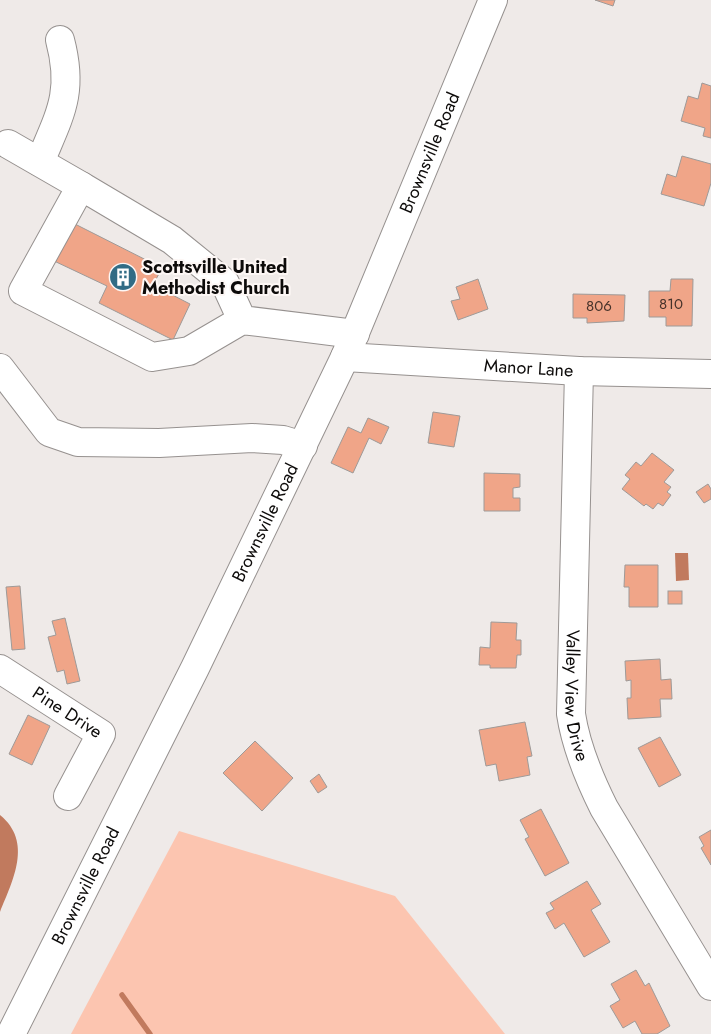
<svg xmlns="http://www.w3.org/2000/svg" width="711" height="1034" viewBox="0 0 711 1034" font-family="Jost,sans-serif">
  <style>
    .green { fill: #fcc5b0 }
    .water { fill: #c17a5e }
    .lines { fill: none; stroke-linecap: round; stroke-linejoin: round }
    .stream { stroke: #c17a5e; stroke-width: 5.5 }
    .building { fill: #f0a588; stroke: #9e9a98 }
    .minor-casing { stroke: #96918f; stroke-width: 30 }
    .minor { stroke: #fff; stroke-width: 28 }
    .labels { text-anchor: middle; dominant-baseline: central; stroke-width: 4; stroke-linejoin: round; paint-order: stroke }
    .number-label { font-size: 15px; fill: #46322a }
    .street-label { font-size: 18px; fill: #0d0b0a; stroke: #fdf7f5 }
    .poi-label { font-size: 18px; font-weight: bold; fill: #0d0b0a; stroke: #fdf7f5; text-anchor: start }
  </style>
  <rect width="100%" height="100%" fill="#efeae8"/>
  <path class="green" d="M 179,831 L 395,896 L 505,1034 L 71,1034 Z"/>
  <g class="water">
    <path d="M 675,553 L 688,553 L 689,580 L 676,581 Z"/>
    <path d="M 0,815 C 33,842 13,880 0,912 Z"/>
  </g>
  <g class="lines">
    <path class="stream" d="M 122,995 L 150,1034"/>
  </g>
  <g class="building">
    <path d="M 595,0 L 615,0 L 613,6 Z"/>
    <path d="M 702,83 L 711,86 L 711,138 L 703,136 L 705,128 L 681,121 L 688,96 L 698,99 Z"/>
    <path d="M 682,156 L 711,164 L 711,183 L 704,206 L 661,194 L 667,174 L 676,177 Z"/>
    <path d="M 71,222 L 162,268 L 153,285 L 190,304 L 173,340 L 99,303 L 107,286 L 52,260 Z"/>
    <path d="M 478,279 L 488,309 L 458,320 L 451,301 L 460,299 L 456,287 Z"/>
    <path d="M 671,279 L 693,279 L 692,326 L 666,326 L 666,317 L 649,317 L 649,291 L 670,291 Z"/>
    <path d="M 573,294 L 625,295 L 624,321 L 587,323 L 587,318 L 573,318 Z"/>
    <path d="M 433,412 L 460,416 L 454,447 L 428,443 Z"/>
    <path d="M 368,418 L 389,427 L 381,444 L 369,438 L 353,473 L 331,463 L 348,427 L 361,433 Z"/>
    <path d="M 652,453 L 674,470 L 664,482 L 671,487 L 667,492 L 671,495 L 663,506 L 658,503 L 653,509 L 646,504 L 644,506 L 622,489 L 630,479 L 625,475 L 636,462 L 641,466 Z"/>
    <path d="M 484,473 L 520,474 L 520,487 L 513,488 L 513,498 L 520,498 L 520,511 L 484,511 Z"/>
    <path d="M 708,484 L 711,489 L 711,499 L 704,503 L 696,492 Z"/>
    <path d="M 625,565 L 658,565 L 658,607 L 629,607 L 629,587 L 624,587 Z"/>
    <path d="M 20,586 L 25,649 L 12,650 L 6,587 Z"/>
    <rect x="668" y="591" width="14" height="13"/>
    <path d="M 65,618 L 80,681 L 67,684 L 64,670 L 57,672 L 48,637 L 56,635 L 52,621 Z"/>
    <path d="M 491,622 L 517,623 L 516,640 L 521,640 L 521,655 L 517,655 L 516,668 L 490,668 L 490,665 L 479,665 L 480,647 L 490,648 Z"/>
    <path d="M 660,659 L 661,680 L 671,679 L 672,699 L 660,699 L 661,717 L 628,719 L 627,698 L 631,698 L 631,680 L 626,681 L 625,661 Z"/>
    <path d="M 28,715 L 50,726 L 32,765 L 9,754 Z"/>
    <path d="M 525,722 L 532,756 L 527,757 L 530,775 L 499,781 L 496,764 L 486,766 L 479,730 Z"/>
    <path d="M 660,737 L 681,775 L 659,787 L 638,748 Z"/>
    <path d="M 255,741 L 293,778 L 262,811 L 223,773 Z"/>
    <path d="M 319,774 L 327,787 L 318,793 L 310,781 Z"/>
    <path d="M 541,809 L 569,863 L 545,876 L 525,839 L 529,837 L 520,820 Z"/>
    <path d="M 711,830 L 711,865 L 701,848 L 704,846 L 699,837 Z"/>
    <path d="M 587,881 L 601,904 L 591,910 L 610,942 L 584,957 L 564,923 L 555,929 L 546,913 L 554,909 L 550,903 Z"/>
    <path d="M 636,970 L 645,986 L 649,983 L 670,1026 L 657,1034 L 642,1034 L 635,1021 L 623,1028 L 610,1006 L 620,1000 L 611,984 Z"/>
  </g>
  <g class="lines">
    <g class="minor-casing">
      <g id="minor">
        <path d="M 8,144 L 81,186"/>
        <path d="M 40,162 C 60,114 74,93 60,40"/>
        <path d="M 242,320 L 225,283 L 172,240 L 81,186 L 23,291 L 152,357 L 189,351 L 242,320 L 355,334"/>
        <path id="s1" d="M 345,357 L 579,371 L 711,374"/>
        <path d="M 0,368 L 49,432 L 78,442 L 159,443 L 252,438 L 283,440 L 303,446"/>
        <path id="s2" d="M 579,371 L 571,714 C 576,747 589,778 604,808 L 711,986"/>
        <path id="s3" d="M 0,669 L 101,734 L 68,796"/>
        <path id="s4" d="M 11,1034 L 195,668 L 345,357 L 493,0"/>
      </g>
    </g>
    <use href="#minor" class="minor"/>
  </g>
  <defs>
    <g id="building-disc" transform="scale(1.4375)"><circle r="9.5" fill="#326c85" stroke="#fdf7f5"/><path d="M-4-6H4V6H1V3H-1V6H-4ZM-2.5-4.3h1.7v1.8h-1.7ZM.8-4.3h1.7v1.8H.8ZM-2.5-1h1.7V.8h-1.7ZM.8-1h1.7V.8H.8Z" fill="#fff"/></g>
  </defs>
  <g fill-rule="evenodd">
    <use href="#building-disc" x="123" y="277"/>
  </g>
  <g class="labels">
    <g class="number-label">
      <text x="671" y="304">810</text>
      <text x="599" y="306">806</text>
    </g>
    <g class="street-label">
      <text stroke="none"><textPath href="#s4" startOffset="976">Brownsville Road</textPath></text>
      <text stroke="none"><textPath href="#s1" startOffset="184">Manor Lane</textPath></text>
      <text stroke="none"><textPath href="#s4" startOffset="571">Brownsville Road</textPath></text>
      <text stroke="none"><textPath href="#s2" startOffset="325">Valley View Drive</textPath></text>
      <text stroke="none"><textPath href="#s3" startOffset="80">Pine Drive</textPath></text>
      <text stroke="none"><textPath href="#s4" startOffset="166">Brownsville Road</textPath></text>
    </g>
    <g class="poi-label">
      <text x="142" y="267">Scottsville United<tspan x="142" dy="21">Methodist Church</tspan></text>
    </g>
  </g>
</svg>
